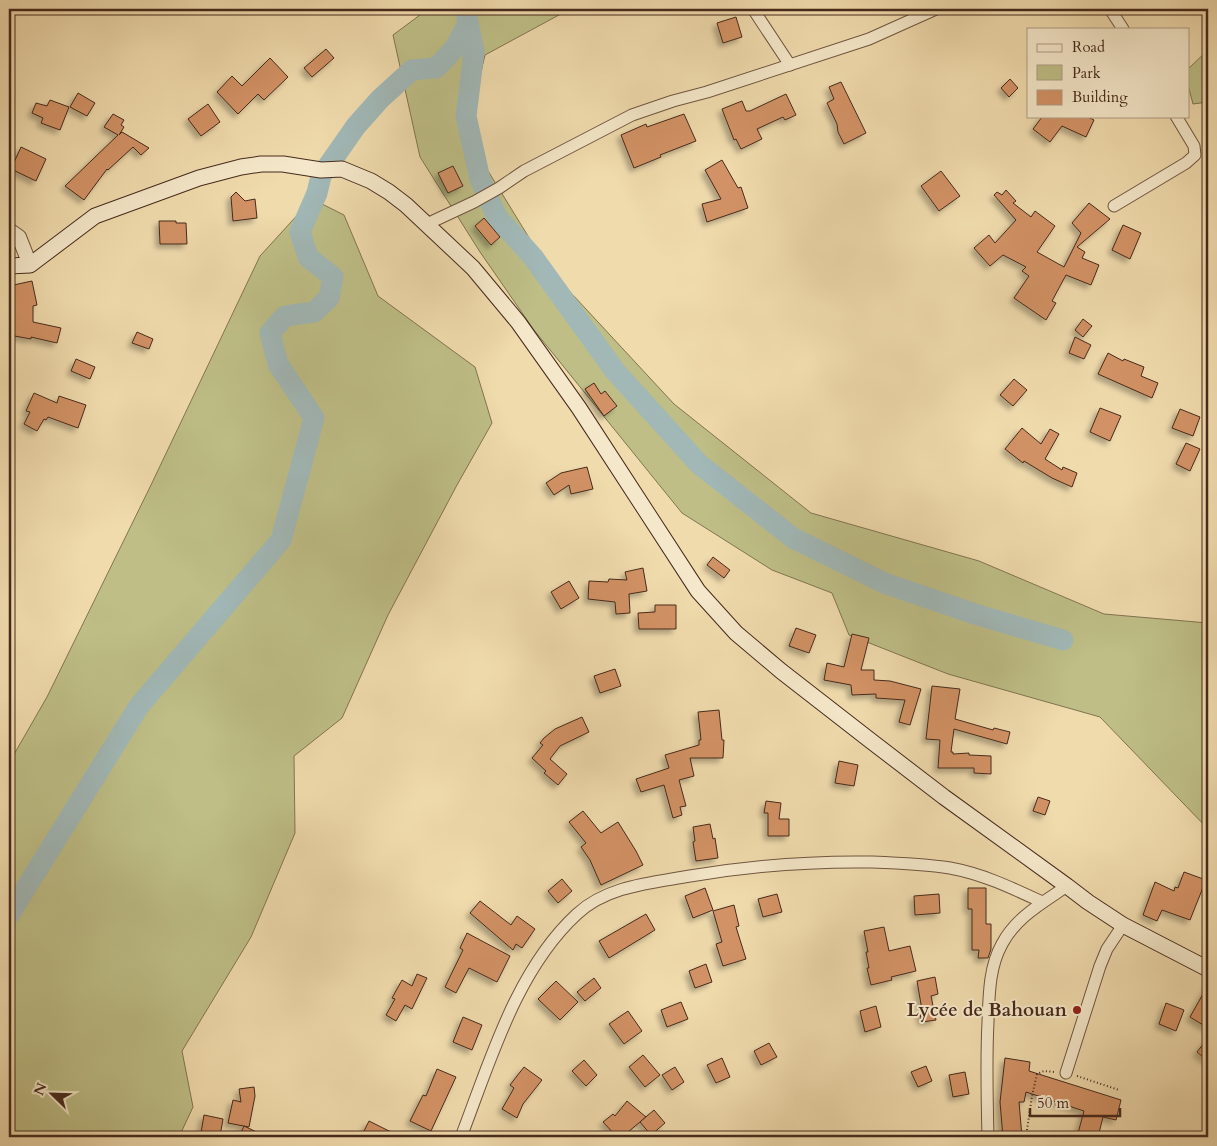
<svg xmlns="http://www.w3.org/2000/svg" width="1217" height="1146" viewBox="0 0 1217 1146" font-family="Cardo,serif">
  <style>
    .green { fill: #bebe86; stroke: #827451 }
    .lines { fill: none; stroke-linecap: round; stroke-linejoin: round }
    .river { stroke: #a1b8b7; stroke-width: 21 }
    .building { fill: #d29265; stroke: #462a1c; filter: url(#shadow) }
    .minor-casing { stroke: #705640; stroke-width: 13 }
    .tertiary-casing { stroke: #705640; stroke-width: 16 }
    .secondary-casing { stroke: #462a1c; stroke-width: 17 }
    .path { stroke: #462a1c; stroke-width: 2; stroke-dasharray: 1 2.5; stroke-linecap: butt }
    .minor { stroke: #f5e8ca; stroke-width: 11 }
    .tertiary { stroke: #f5e8ca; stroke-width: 14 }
    .secondary { stroke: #f5e8ca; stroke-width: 15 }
    .poi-dot { fill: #8f2418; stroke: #f5e8ca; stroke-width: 2 }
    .labels { text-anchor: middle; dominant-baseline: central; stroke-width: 4; stroke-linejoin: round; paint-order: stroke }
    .poi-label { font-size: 19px; font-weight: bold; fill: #462a1c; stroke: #f5e8ca; text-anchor: end }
  </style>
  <defs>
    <filter id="shadow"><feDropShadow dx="-4" dy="4" stdDeviation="2.5" flood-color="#0004"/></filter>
  </defs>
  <rect width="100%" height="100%" fill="#f0dbad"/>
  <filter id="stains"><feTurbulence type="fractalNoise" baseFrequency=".004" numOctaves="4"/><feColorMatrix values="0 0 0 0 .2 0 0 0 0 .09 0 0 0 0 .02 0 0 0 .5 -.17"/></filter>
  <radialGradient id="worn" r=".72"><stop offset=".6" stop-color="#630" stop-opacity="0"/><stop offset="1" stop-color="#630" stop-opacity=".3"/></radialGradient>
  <g class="green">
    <path d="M 428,9 L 570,9 L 485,55 L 466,135 L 547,267 L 674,404 L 811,513 L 979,561 L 1104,614 L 1208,623 L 1208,829 L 1100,717 L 948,674 L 849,635 L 832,593 L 772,570 L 682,513 L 534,330 L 480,252 L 420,157 L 393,35 Z"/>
    <path d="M 1208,50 L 1208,102 L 1193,104 L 1188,85 L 1188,69 Z"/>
    <path d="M 312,199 L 344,215 L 378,296 L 475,367 L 492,423 L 457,485 L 388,615 L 342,718 L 294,756 L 295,833 L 251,937 L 182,1051 L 193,1107 L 179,1137 L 9,1137 L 9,763 L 47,697 L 151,485 L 260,256 Z"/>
  </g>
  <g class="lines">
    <g class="river">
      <path d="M 467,17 L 474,52 L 466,116 L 480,179 L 497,217 L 533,257 L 615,371 L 699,464 L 793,538 L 884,583 L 975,614 L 1063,640"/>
      <path d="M 9,915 L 139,706 L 281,540 L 314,418 L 278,364 L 270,333 L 285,316 L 314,312 L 329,298 L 333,277 L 308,257 L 300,232 L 317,193 L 321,176 L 356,126 L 380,99 L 412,70 L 436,68 L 455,48 L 468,23"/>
    </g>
  </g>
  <g class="building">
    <path d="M 736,17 L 742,37 L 723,43 L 717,23 Z"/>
    <path d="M 326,49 L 334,58 L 312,77 L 304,68 Z"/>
    <path d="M 270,58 L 288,77 L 264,100 L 258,94 L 238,114 L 217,92 L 232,76 L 242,86 Z"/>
    <path d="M 1010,79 L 1018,88 L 1009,97 L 1001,88 Z"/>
    <path d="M 841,82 L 866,133 L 844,144 L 838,132 L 837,124 L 827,103 L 834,99 L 829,87 Z"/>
    <path d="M 78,93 L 95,103 L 87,116 L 70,107 Z"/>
    <path d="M 786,94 L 796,115 L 785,120 L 783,117 L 757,129 L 762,139 L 741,149 L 736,139 L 734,140 L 722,109 L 742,101 L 746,111 L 750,111 Z"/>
    <path d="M 50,100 L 69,107 L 60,130 L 41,123 L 43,118 L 32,113 L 36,103 L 47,106 Z"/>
    <path d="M 208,104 L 220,122 L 201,136 L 188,119 Z"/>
    <path d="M 113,114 L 124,120 L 121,125 L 124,127 L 119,135 L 122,132 L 149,148 L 141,155 L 133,147 L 108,170 L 107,169 L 84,200 L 65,186 L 118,135 L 104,127 Z"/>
    <path d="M 684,114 L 696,141 L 660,155 L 661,157 L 634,168 L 621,135 L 646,124 L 647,127 Z"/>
    <path d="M 1041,116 L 1086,116 L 1094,120 L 1086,137 L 1062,126 L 1050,142 L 1033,129 L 1042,117 Z"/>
    <path d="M 21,147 L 46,159 L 36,181 L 11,169 Z"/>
    <path d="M 722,160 L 738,188 L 741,187 L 748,208 L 707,222 L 702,204 L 721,199 L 705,170 Z"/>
    <path d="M 453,166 L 463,186 L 448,193 L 438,173 Z"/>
    <path d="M 941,171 L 960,196 L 939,211 L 921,186 Z"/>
    <path d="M 1006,190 L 1016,201 L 1013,203 L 1031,217 L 1035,211 L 1055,226 L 1037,252 L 1064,267 L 1081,233 L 1072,223 L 1089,203 L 1110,219 L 1077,247 L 1085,252 L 1082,258 L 1099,265 L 1091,285 L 1066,275 L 1052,301 L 1056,303 L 1046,320 L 1014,298 L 1029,276 L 1022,271 L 1026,267 L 1003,255 L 990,266 L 974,248 L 989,235 L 995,243 L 1016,220 L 994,195 L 997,192 L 1002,195 Z"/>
    <path d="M 236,192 L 245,201 L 255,199 L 257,218 L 233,221 L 231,197 Z"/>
    <path d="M 484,218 L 500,237 L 491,245 L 475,226 Z"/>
    <path d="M 159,221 L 176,221 L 176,223 L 186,223 L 187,244 L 160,244 Z"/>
    <path d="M 1123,225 L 1141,233 L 1130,259 L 1112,250 Z"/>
    <path d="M 32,281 L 37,305 L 33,306 L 33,322 L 61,328 L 57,343 L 31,337 L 31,339 L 9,335 L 11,320 L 9,311 L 9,286 Z"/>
    <path d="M 1083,319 L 1092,326 L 1083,337 L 1075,330 Z"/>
    <path d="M 137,332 L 153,339 L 149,349 L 132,343 Z"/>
    <path d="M 1075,337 L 1091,345 L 1084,359 L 1069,353 Z"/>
    <path d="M 1108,353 L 1123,361 L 1124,359 L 1144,367 L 1141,376 L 1158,383 L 1152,398 L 1098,374 Z"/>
    <path d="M 76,359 L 95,367 L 90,379 L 71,371 Z"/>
    <path d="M 1014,379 L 1027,390 L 1013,406 L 1000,395 Z"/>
    <path d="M 594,383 L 601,394 L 605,391 L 617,406 L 604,416 L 585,389 Z"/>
    <path d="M 34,393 L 57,403 L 59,396 L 86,405 L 78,428 L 48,417 L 46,420 L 44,419 L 37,431 L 24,424 L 30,412 L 26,411 Z"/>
    <path d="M 1100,408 L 1121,416 L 1110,441 L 1090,432 Z"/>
    <path d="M 1180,409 L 1200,417 L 1193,436 L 1172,428 Z"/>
    <path d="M 1022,428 L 1041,444 L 1050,429 L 1059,434 L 1045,459 L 1062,470 L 1063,467 L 1077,473 L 1072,487 L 1052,478 L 1024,461 L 1023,463 L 1005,449 Z"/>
    <path d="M 1186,443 L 1200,449 L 1190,471 L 1176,464 Z"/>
    <path d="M 587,467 L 593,489 L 571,494 L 569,485 L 554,495 L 546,483 L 561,473 Z"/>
    <path d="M 713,557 L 730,570 L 724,578 L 707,565 Z"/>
    <path d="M 643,568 L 647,591 L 629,594 L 630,613 L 616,614 L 615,602 L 588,599 L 589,581 L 608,582 L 609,579 L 627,580 L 625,572 Z"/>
    <path d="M 569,581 L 579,598 L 561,609 L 551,592 Z"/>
    <path d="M 655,605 L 676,605 L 676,629 L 639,629 L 638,613 L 655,612 Z"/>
    <path d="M 796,628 L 816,635 L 809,653 L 789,646 Z"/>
    <path d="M 852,634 L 869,638 L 861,670 L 874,670 L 874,680 L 890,681 L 921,689 L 910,725 L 899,722 L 905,700 L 876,698 L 876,694 L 852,695 L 851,685 L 824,680 L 827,663 L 844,667 Z"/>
    <path d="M 615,669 L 621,686 L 600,693 L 594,676 Z"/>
    <path d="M 932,686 L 960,689 L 955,719 L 993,730 L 994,728 L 1010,732 L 1007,744 L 954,729 L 951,752 L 953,752 L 953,754 L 969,753 L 969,755 L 991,756 L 991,774 L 974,773 L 974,768 L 938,768 L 940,740 L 926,739 Z"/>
    <path d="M 719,710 L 722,740 L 724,740 L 723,758 L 690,758 L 694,776 L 679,780 L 686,806 L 680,807 L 682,815 L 673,818 L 664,785 L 641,792 L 636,779 L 669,768 L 665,755 L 699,745 L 699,740 L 701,740 L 698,712 Z"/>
    <path d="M 582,717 L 589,732 L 560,746 L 550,759 L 567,774 L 558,785 L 544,773 L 546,771 L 532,758 L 543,745 L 540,743 L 544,738 L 555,729 Z"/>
    <path d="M 839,761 L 858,765 L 854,786 L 835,783 Z"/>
    <path d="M 1038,797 L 1050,801 L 1045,815 L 1033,811 Z"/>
    <path d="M 766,801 L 781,803 L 779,819 L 789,819 L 789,836 L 768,836 L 768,813 L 764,813 Z"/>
    <path d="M 583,811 L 601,833 L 618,822 L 636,851 L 643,865 L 601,885 L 590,860 L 581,847 L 586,843 L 569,822 Z"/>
    <path d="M 710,824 L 713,839 L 715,838 L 718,858 L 696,861 L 693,842 L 695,841 L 693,827 Z"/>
    <path d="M 1184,872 L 1206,880 L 1190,920 L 1162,910 L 1157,921 L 1143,915 L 1155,882 L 1174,891 L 1175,887 L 1178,888 Z"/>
    <path d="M 562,879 L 572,891 L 558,903 L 548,891 Z"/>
    <path d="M 705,888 L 713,910 L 693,918 L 685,896 Z"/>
    <path d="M 968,888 L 986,888 L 986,924 L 991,924 L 991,949 L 988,958 L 978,958 L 979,950 L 972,950 L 972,909 L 968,909 Z"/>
    <path d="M 777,894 L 782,912 L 763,917 L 758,899 Z"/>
    <path d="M 939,894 L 940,913 L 915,915 L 914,896 Z"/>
    <path d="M 480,901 L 511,925 L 517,916 L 535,929 L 522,948 L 516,944 L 513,950 L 470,913 Z"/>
    <path d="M 734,905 L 739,926 L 736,927 L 746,959 L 723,966 L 716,944 L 722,942 L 713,911 Z"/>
    <path d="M 646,914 L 655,930 L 609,958 L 599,941 Z"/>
    <path d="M 884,927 L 889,951 L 910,946 L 916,971 L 891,977 L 892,980 L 871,985 L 867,968 L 869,968 L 866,952 L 868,952 L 864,931 Z"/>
    <path d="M 467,933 L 510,956 L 497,982 L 469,968 L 456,993 L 445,987 L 463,950 L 460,948 Z"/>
    <path d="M 706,964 L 712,982 L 695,988 L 689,971 Z"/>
    <path d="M 417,974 L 427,978 L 412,1009 L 405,1005 L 396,1021 L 386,1015 L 395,999 L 392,998 L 402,980 L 412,986 Z"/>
    <path d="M 935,977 L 938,994 L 931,996 L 936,1020 L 922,1022 L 919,1010 L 922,1010 L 917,981 Z"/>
    <path d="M 594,978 L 601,988 L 585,1001 L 577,992 Z"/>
    <path d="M 556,981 L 578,1002 L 560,1020 L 538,999 Z"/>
    <path d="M 1208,985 L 1208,1028 L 1190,1017 Z"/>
    <path d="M 681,1002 L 688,1019 L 667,1027 L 661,1010 Z"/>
    <path d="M 1166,1003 L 1184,1010 L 1176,1031 L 1159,1024 Z"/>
    <path d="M 876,1006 L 881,1027 L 865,1032 L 860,1011 Z"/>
    <path d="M 628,1011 L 642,1031 L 624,1044 L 609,1024 Z"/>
    <path d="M 463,1017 L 482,1025 L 472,1050 L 453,1042 Z"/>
    <path d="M 1208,1038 L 1208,1061 L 1197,1052 Z"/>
    <path d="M 769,1043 L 777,1057 L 761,1065 L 754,1051 Z"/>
    <path d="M 643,1055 L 660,1075 L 645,1087 L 629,1067 Z"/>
    <path d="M 722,1058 L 730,1077 L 716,1083 L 707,1065 Z"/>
    <path d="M 1005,1058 L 1030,1062 L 1029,1071 L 1121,1100 L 1116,1120 L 1103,1117 L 1098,1137 L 1077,1137 L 1084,1111 L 1026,1092 L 1024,1102 L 1019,1102 L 1022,1137 L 1003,1137 L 1000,1102 Z"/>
    <path d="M 584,1060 L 597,1075 L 586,1086 L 572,1071 Z"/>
    <path d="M 926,1066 L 932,1081 L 918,1087 L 911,1072 Z"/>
    <path d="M 524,1067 L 542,1080 L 523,1104 L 517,1118 L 502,1109 L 514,1088 L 510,1085 Z"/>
    <path d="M 675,1067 L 684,1082 L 672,1090 L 662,1075 Z"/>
    <path d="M 437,1069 L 456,1077 L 431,1131 L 410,1121 L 423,1095 L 426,1096 Z"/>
    <path d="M 965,1072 L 969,1094 L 953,1097 L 949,1075 Z"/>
    <path d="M 254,1087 L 255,1096 L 249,1127 L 228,1123 L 233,1100 L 241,1102 L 239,1089 Z"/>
    <path d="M 627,1101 L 646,1117 L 622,1137 L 617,1137 L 603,1122 L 613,1114 L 615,1116 Z"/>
    <path d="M 654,1110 L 665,1123 L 651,1135 L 640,1122 Z"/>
    <path d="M 204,1115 L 223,1119 L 220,1136 L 201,1133 Z"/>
    <path d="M 369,1121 L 387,1130 L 403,1137 L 361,1137 Z"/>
    <path d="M 244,1126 L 267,1137 L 239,1137 Z"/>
  </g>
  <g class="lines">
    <g class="minor-casing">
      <g id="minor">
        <path d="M 753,9 L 790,65"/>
        <path d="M 1110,9 L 1123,29"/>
        <path d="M 1114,206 L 1186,163 L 1195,155 L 1194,146 L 1176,116"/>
        <path d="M 427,224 L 474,202 L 499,188 L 524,171 L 632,115 L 673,101 L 707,92 L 869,39 L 936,9"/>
        <path d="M 1066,1073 L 1100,966 L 1107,949 L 1123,925"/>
        <path d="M 461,1137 C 490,1062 516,970 577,914 C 607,886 651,883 690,876 C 750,866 810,861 871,862 C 897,863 924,864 950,868 C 983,874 1012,888 1042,902"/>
        <path d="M 988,1137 C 987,1099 986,1060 988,1022 C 989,996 989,967 1002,944 C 1016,917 1044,902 1067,886"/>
      </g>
    </g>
    <g class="tertiary-casing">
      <path id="tertiary" d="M 9,230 L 19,237 L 30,265"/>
    </g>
    <g class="secondary-casing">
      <path id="secondary" d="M 9,266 L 30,265 L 95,216 L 199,178 L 241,167 L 261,164 L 283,164 L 321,170 L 342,169 L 371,181 L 389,192 L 406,205 L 473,268 L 518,322 L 579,408 L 698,591 L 736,633 L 781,671 L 871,741 L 944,797 L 1067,886 L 1088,902 L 1123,925 L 1208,969"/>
    </g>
    <g class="path">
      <path d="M 1077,1076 L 1119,1090"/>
      <path d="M 1026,1137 L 1032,1096 L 1037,1074 L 1044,1071 L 1055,1072"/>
    </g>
    <use href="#minor" class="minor"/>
    <use href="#tertiary" class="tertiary"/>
    <use href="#secondary" class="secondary"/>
  </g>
  <circle class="poi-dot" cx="1077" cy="1010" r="5"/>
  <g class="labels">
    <g class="poi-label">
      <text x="1067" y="1010">Lycée de Bahouan</text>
    </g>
  </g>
  <rect width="1217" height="1146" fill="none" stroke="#f0dbad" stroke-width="30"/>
  <rect x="10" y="10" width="1197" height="1126" fill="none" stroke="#462a1c" stroke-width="2.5"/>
  <rect x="15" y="15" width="1187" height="1116" fill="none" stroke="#462a1c"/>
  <rect x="1027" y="28" width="162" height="90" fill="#f5e8ca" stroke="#af9c84"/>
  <rect x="1037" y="44" width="25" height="8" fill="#f5e8ca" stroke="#af9c84"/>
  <text x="1072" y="52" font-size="15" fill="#462a1c">Road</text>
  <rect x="1037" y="65" width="25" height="15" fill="#bebe86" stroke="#af9c84"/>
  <text x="1072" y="78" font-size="15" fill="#462a1c">Park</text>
  <rect x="1037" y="90" width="25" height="15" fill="#d29265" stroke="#af9c84"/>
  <text x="1072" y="102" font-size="15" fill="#462a1c">Building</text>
  <g transform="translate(52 1094) rotate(293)" stroke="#f5e8ca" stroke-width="4" paint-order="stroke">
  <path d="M0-4L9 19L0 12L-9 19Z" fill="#462a1c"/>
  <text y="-8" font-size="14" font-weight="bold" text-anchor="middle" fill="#462a1c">N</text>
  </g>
  <path d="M1030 1108v8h90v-8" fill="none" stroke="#462a1c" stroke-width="2.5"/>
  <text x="1037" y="1108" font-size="15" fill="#462a1c" stroke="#f5e8ca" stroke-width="4" paint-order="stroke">50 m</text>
  <rect width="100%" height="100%" filter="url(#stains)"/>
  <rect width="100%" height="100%" fill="url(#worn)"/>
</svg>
